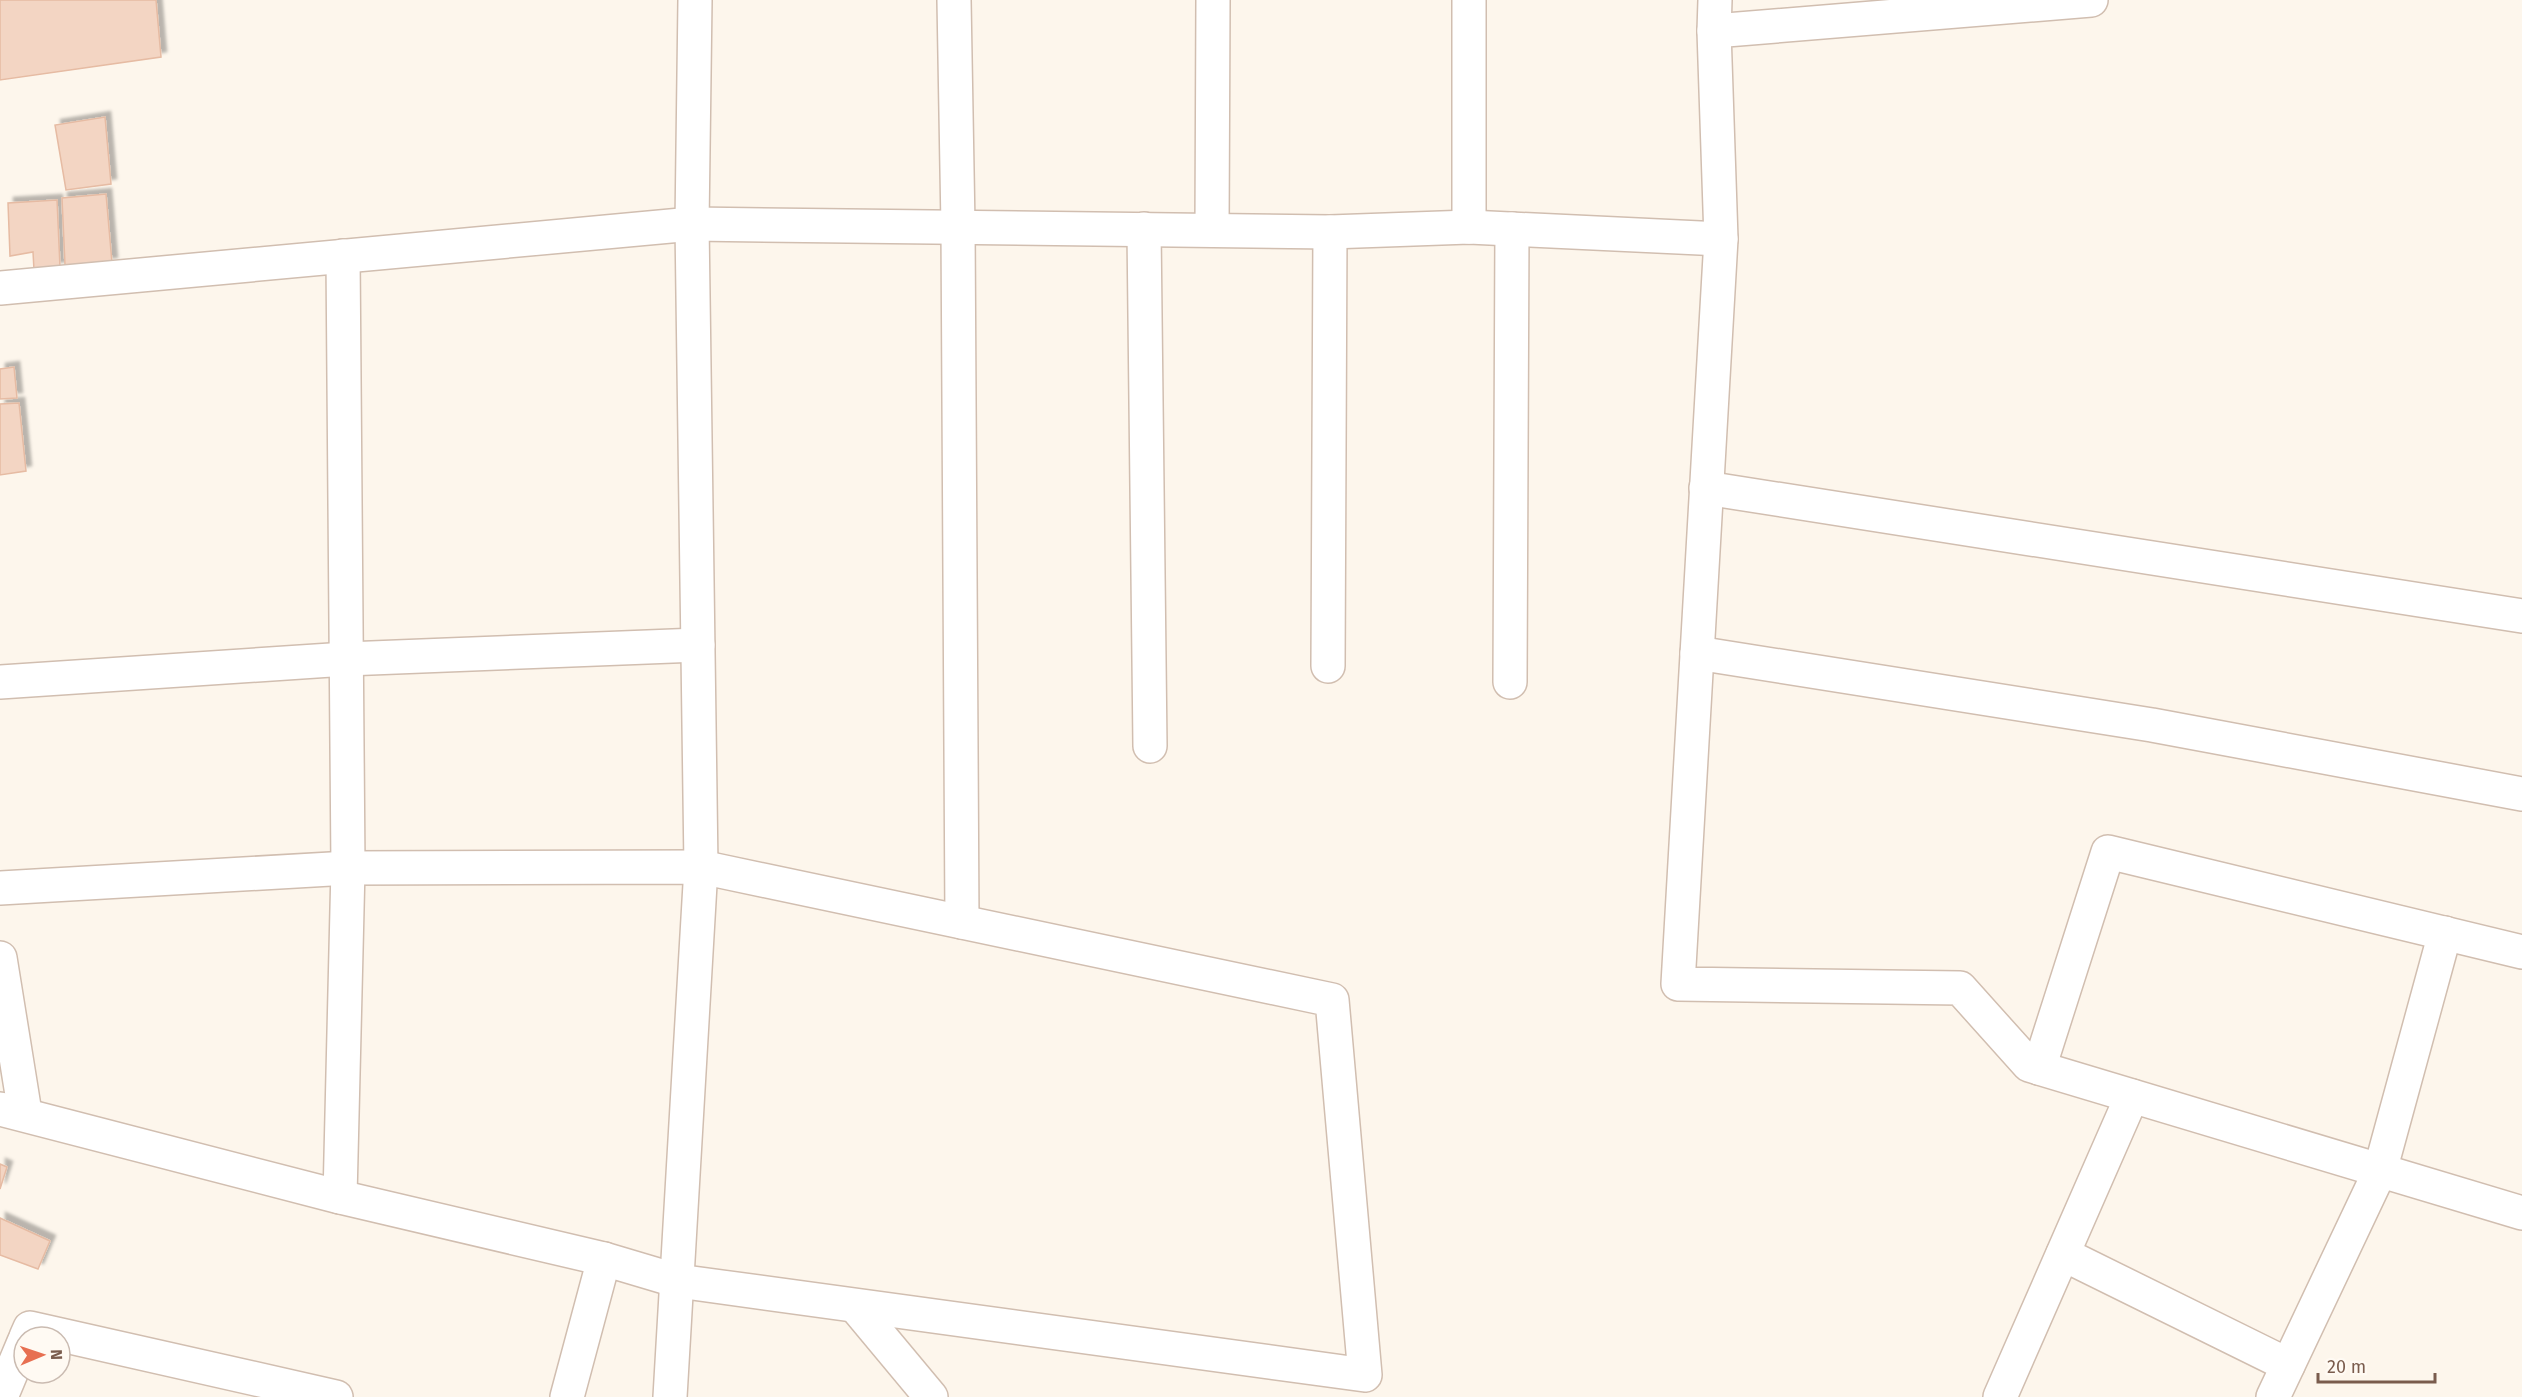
<svg xmlns="http://www.w3.org/2000/svg" width="2522" height="1397" viewBox="0 0 2522 1397" font-family="'Fira Sans',sans-serif">
  <style>
    .building { fill: #f3d5c3; stroke: #e6bba3; stroke-width: 1.5; filter: url(#shadow) }
    .lines { fill: none; stroke-linecap: round; stroke-linejoin: round }
    .street-casing { stroke: #d1beb0; stroke-width: 36 }
    .street { stroke: #fff; stroke-width: 33 }
  </style>
  <defs>
    <filter id="shadow"><feDropShadow dx="5.5" dy="-5.5" stdDeviation="1.5" flood-color="#0004"/></filter>
  </defs>
  <rect width="100%" height="100%" fill="#fdf6ec"/>
  <g class="building">
    <path d="M 0,0 L 156,0 L 161,57 L 0,80 Z"/>
    <path d="M 105,117 L 111,184 L 66,190 L 55,125 Z"/>
    <path d="M 106,194 L 112,263 L 65,265 L 62,198 Z"/>
    <path d="M 57,200 L 60,267 L 34,270 L 33,252 L 10,256 L 8,203 Z"/>
    <path d="M 14,367 L 17,398 L 0,399 L 0,369 Z"/>
    <path d="M 19,403 L 26,471 L 0,475 L 0,404 Z"/>
    <path d="M 0,1164 L 7,1167 L 0,1189 Z"/>
    <path d="M 0,1218 L 50,1241 L 38,1269 L 0,1255 Z"/>
  </g>
  <g class="lines">
    <g class="street-casing">
      <g id="street">
        <path d="M 954,0 L 958,226 L 962,922"/>
        <path d="M 1714,31 L 1715,0"/>
        <path d="M 1469,227 L 1469,0"/>
        <path d="M 1144,229 L 1150,746"/>
        <path d="M 1212,230 L 1213,0"/>
        <path d="M 1721,239 L 1678,984 L 1960,988 L 2029,1065 L 2522,1213"/>
        <path d="M 0,288 L 692,224 L 1330,232 L 1469,227 L 1721,239 L 1714,31 L 2091,0"/>
        <path d="M 1706,488 L 2522,616"/>
        <path d="M 1697,653 L 2152,725 L 2522,794"/>
        <path d="M 1328,666 L 1330,232"/>
        <path d="M 0,682 L 346,659 L 698,645"/>
        <path d="M 1510,682 L 1512,229"/>
        <path d="M 0,888 L 348,868 L 701,867 L 1332,1000 L 1365,1375 L 678,1281 L 604,1259 L 340,1197 L 0,1109"/>
        <path d="M 0,958 L 25,1113"/>
        <path d="M 2039,1068 L 2108,852 L 2522,952"/>
        <path d="M 340,1197 L 348,868 L 343,256"/>
        <path d="M 2063,1254 L 2288,1365"/>
        <path d="M 856,1307 L 931,1397"/>
        <path d="M 26,1337 L 30,1328 L 336,1397"/>
        <path d="M 1,1397 L 24,1342"/>
        <path d="M 567,1397 L 604,1259"/>
        <path d="M 670,1397 L 701,867 L 692,224 L 695,0"/>
        <path d="M 2000,1397 L 2132,1096"/>
        <path d="M 2273,1397 L 2380,1171 L 2445,933"/>
      </g>
    </g>
    <use href="#street" class="street"/>
  </g>
  <g transform="translate(42 1355) rotate(88)"><circle r="28" fill="#fffaf3" stroke="#cabbb1" stroke-width="1.5"/>
  <path d="M0-4.5L10 22L0 15L-10 22Z" fill="#e76f51"/>
  <text y="-9" font-size="16" font-weight="bold" text-anchor="middle" fill="#7a5c4d">N</text>
  </g>
  <path d="M2318 1373v9h117v-9" fill="none" stroke="#7a5c4d" stroke-width="3"/>
  <text x="2327" y="1373" font-size="18" fill="#7a5c4d" stroke="#fffaf3" stroke-width="4.5" paint-order="stroke">20 m</text>
</svg>
